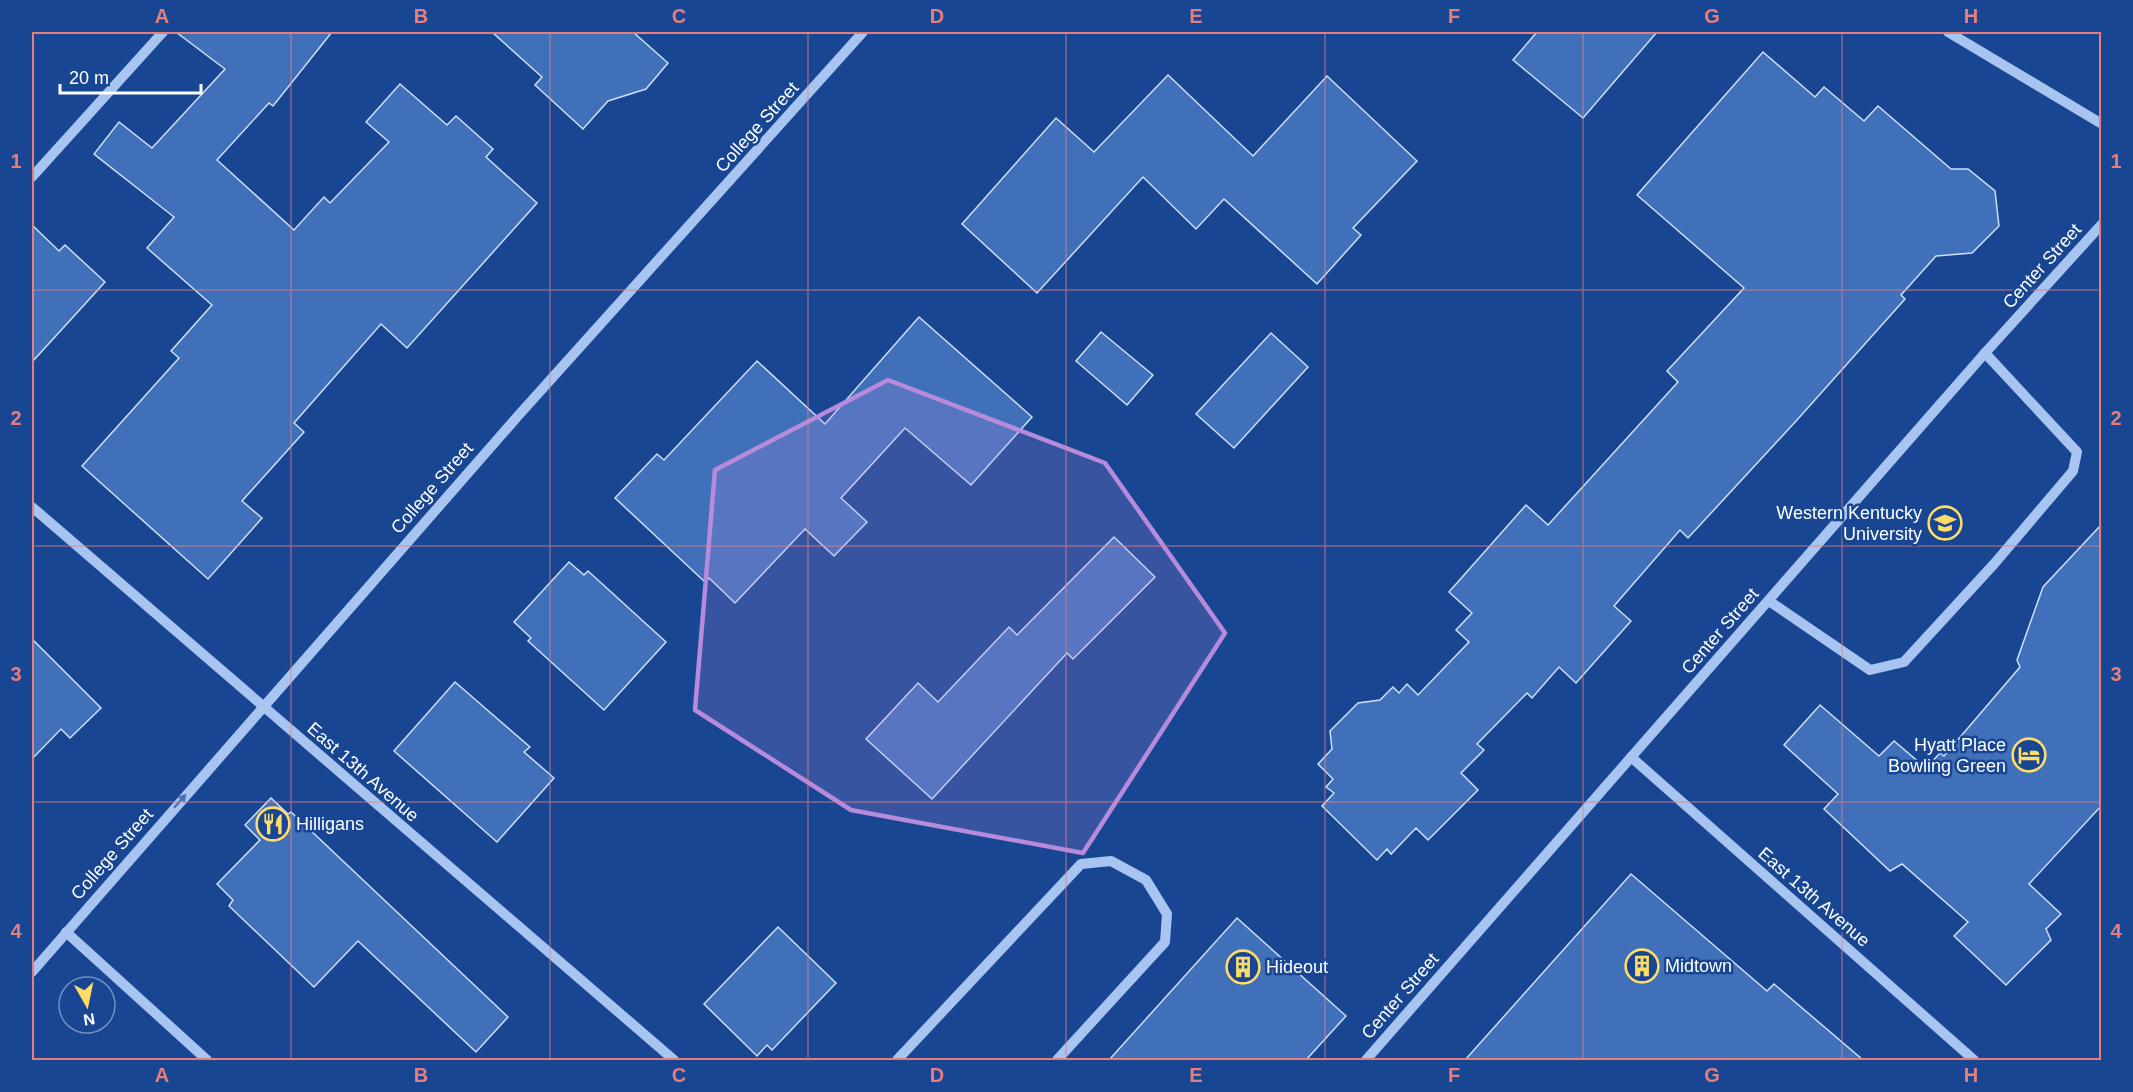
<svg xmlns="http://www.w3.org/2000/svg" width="2133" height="1092" viewBox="0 0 2133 1092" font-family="Helvetica,sans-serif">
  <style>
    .building { fill: #4070ba; stroke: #cee0fb; stroke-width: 1.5 }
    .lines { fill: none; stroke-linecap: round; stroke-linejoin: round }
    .minor { stroke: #a8c4f0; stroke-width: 10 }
    .oneway { fill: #4a72b4 }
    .marked { fill: #b68bdc; fill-opacity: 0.2; stroke: #b68bdc; stroke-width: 4.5; stroke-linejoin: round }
    .grid { fill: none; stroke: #e67e7e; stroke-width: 1.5; stroke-opacity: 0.55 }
    .labels { text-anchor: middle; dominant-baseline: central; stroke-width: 5; stroke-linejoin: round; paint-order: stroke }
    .street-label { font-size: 18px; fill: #fff; stroke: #184693 }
    .poi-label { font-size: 18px; fill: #fff; stroke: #184693; text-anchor: start }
    .neatline { fill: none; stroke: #e67e7e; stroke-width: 2 }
    .grid-label { font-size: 20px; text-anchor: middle; font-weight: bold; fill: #e67e7e }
  </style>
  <rect width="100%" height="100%" fill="#184693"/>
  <g class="building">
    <path d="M 176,32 L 332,32 L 273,106 L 269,103 L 217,160 L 294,230 L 324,197 L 330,203 L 389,142 L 366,122 L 400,84 L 447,125 L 456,116 L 493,149 L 486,157 L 537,203 L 407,348 L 381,324 L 294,423 L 304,432 L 242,501 L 262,518 L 208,579 L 82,466 L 179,358 L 171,351 L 212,305 L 147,248 L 174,217 L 94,154 L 119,122 L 152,148 L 225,69 Z"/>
    <path d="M 492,32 L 633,32 L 668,63 L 646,89 L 608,101 L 583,129 L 535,85 L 542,77 Z"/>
    <path d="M 1537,32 L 1657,32 L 1583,118 L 1513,60 Z"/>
    <path d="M 1763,52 L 1815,97 L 1824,87 L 1864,121 L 1878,106 L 1951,169 L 1968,169 L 1995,191 L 1999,226 L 1972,253 L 1936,256 L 1901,295 L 1905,299 L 1797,420 L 1688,538 L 1680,530 L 1614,606 L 1631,621 L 1576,683 L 1559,667 L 1532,698 L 1527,693 L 1477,744 L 1484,750 L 1461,773 L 1478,790 L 1428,840 L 1416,828 L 1391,854 L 1387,849 L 1377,860 L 1322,806 L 1334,793 L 1326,787 L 1333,779 L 1318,764 L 1332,749 L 1330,731 L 1358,703 L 1380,700 L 1393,687 L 1399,693 L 1407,684 L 1418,695 L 1469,642 L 1456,630 L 1472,613 L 1449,592 L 1526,505 L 1548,525 L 1678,382 L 1667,371 L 1744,288 L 1637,195 Z"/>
    <path d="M 1168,75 L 1253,156 L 1327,76 L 1417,161 L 1353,228 L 1361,235 L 1317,284 L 1224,199 L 1196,229 L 1143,177 L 1037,293 L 962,224 L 1056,118 L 1094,152 Z"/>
    <path d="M 32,225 L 59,251 L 65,245 L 105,282 L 32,362 Z"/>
    <path d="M 919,317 L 1032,417 L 971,485 L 905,428 L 841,498 L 867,522 L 834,556 L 805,529 L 735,603 L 709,578 L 705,582 L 615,498 L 657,454 L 664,460 L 757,361 L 825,424 Z"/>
    <path d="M 1101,332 L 1153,375 L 1127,405 L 1076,361 Z"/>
    <path d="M 1271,333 L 1308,367 L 1234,448 L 1196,414 Z"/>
    <path d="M 2102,524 L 2102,805 L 2029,884 L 2061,914 L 2046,929 L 2051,940 L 2006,985 L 1954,936 L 1968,922 L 1902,864 L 1890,871 L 1824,809 L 1838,794 L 1784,745 L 1820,705 L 1879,756 L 1894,741 L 1926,768 L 1940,753 L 1944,756 L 2020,667 L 2017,660 L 2043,587 Z"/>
    <path d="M 1114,537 L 1155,577 L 1073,659 L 1067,653 L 932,799 L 866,739 L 918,683 L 938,702 L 1009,627 L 1017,635 Z"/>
    <path d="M 569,562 L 584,575 L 588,571 L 666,642 L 604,710 L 528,641 L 531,638 L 514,622 Z"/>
    <path d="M 32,639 L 101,708 L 70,738 L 61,729 L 32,759 Z"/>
    <path d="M 455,682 L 530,747 L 524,752 L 554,778 L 497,842 L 394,751 Z"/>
    <path d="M 271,798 L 288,814 L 291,812 L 508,1017 L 476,1052 L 358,941 L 314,987 L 229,906 L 233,900 L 217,884 L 260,840 L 245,825 Z"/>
    <path d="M 1631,874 L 1767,991 L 1774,984 L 1863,1060 L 1465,1060 Z"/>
    <path d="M 1237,918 L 1346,1016 L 1306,1060 L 1109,1060 Z"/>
    <path d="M 778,927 L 836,983 L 772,1050 L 767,1045 L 757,1056 L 704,1004 Z"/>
  </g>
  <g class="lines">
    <g class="minor">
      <path d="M 1948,32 L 2102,124"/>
      <path d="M 32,177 L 163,32"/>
      <path d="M 32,507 L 674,1060"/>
      <path d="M 1769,601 L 1870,670 L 1904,662 L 1994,564 L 2073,471 L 2077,452 L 1985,353"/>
      <path d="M 1631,757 L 1974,1060"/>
      <path d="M 66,932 L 207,1060"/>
      <path d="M 32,972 L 517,417 L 863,32"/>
      <path d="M 897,1060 L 1081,864 L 1111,861 L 1146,880 L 1167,914 L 1165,942 L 1057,1060"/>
      <path d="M 1366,1060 L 1985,353 L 2102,224"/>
    </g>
  </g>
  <defs><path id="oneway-solid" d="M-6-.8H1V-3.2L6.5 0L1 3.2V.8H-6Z" transform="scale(1.5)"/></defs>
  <use class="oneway" href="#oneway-solid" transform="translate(180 801) rotate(-49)"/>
  <path class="marked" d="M 888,380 L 1105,463 L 1225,633 L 1083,853 L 851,810 L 695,710 L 715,470 Z"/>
  <path class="grid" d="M 291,32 L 291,1060M 550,32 L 550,1060M 808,32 L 808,1060M 1066,32 L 1066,1060M 1325,32 L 1325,1060M 1583,32 L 1583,1060M 1842,32 L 1842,1060M 32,290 L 2102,290M 32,546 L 2102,546M 32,802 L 2102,802"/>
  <defs>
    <g id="university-ring" transform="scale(1.725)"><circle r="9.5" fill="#184693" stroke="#ffdc67" stroke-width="1.5"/><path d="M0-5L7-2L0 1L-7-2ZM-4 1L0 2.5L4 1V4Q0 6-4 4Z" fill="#ffdc67"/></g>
    <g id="hotel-ring" transform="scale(1.725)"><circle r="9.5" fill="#184693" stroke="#ffdc67" stroke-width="1.5"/><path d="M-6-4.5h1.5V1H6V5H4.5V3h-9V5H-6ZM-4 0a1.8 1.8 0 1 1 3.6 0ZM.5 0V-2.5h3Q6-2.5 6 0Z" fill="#ffdc67"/></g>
    <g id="restaurant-ring" transform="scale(1.725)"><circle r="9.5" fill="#184693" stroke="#ffdc67" stroke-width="1.5"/><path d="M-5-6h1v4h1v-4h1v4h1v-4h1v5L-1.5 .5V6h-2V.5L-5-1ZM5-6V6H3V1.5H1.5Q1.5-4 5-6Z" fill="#ffdc67"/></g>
    <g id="building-ring" transform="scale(1.725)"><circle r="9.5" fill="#184693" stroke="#ffdc67" stroke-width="1.5"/><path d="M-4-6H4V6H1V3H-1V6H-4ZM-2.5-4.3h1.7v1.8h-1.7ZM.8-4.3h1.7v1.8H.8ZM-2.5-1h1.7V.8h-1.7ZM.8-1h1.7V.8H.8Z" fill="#ffdc67"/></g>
  </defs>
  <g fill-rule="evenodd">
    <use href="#university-ring" x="1945" y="523"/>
    <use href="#hotel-ring" x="2029" y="755"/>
    <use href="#restaurant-ring" x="273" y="824"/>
    <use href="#building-ring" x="1642" y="966"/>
    <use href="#building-ring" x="1243" y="967"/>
  </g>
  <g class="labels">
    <g class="street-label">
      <text transform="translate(757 127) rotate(-48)">College Street</text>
      <text transform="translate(2042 266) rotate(-48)">Center Street</text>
      <text transform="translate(432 488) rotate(-49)">College Street</text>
      <text transform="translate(1720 631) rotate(-49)">Center Street</text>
      <text transform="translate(363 772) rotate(41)">East 13th Avenue</text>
      <text transform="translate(112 854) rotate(-49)">College Street</text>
      <text transform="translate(1814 897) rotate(41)">East 13th Avenue</text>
      <text transform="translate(1400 996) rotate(-49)">Center Street</text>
    </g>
    <g class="poi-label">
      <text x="1922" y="513" text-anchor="end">Western Kentucky<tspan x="1922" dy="21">University</tspan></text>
      <text x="2006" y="745" text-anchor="end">Hyatt Place<tspan x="2006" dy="21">Bowling Green</tspan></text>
      <text x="296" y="824">Hilligans</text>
      <text x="1665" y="966">Midtown</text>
      <text x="1266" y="967">Hideout</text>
    </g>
  </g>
  <rect width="2133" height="1092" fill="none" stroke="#184693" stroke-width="66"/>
  <g transform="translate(87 1005) rotate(171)"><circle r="28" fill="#184693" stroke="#7490be" stroke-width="1.5"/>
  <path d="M0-4.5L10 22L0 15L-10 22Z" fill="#ffdc67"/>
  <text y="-9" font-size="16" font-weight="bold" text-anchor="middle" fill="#ffffff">N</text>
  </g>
  <path d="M60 84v9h141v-9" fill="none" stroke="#ffffff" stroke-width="3"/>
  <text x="69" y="84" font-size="18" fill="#ffffff" stroke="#184693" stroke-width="4.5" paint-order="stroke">20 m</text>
  <rect x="33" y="33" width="2067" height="1026" class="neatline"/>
  <g class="grid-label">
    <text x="162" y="23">A</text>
    <text x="421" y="23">B</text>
    <text x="679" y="23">C</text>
    <text x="937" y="23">D</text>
    <text x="1196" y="23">E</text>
    <text x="1454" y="23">F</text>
    <text x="1712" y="23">G</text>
    <text x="1971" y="23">H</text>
    <text x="16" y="168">1</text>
    <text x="2116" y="168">1</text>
    <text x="16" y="425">2</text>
    <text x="2116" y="425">2</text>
    <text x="16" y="681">3</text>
    <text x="2116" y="681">3</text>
    <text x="16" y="938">4</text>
    <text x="2116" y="938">4</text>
    <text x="162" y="1082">A</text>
    <text x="421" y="1082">B</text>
    <text x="679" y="1082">C</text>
    <text x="937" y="1082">D</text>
    <text x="1196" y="1082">E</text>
    <text x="1454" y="1082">F</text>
    <text x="1712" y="1082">G</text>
    <text x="1971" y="1082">H</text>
  </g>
</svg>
